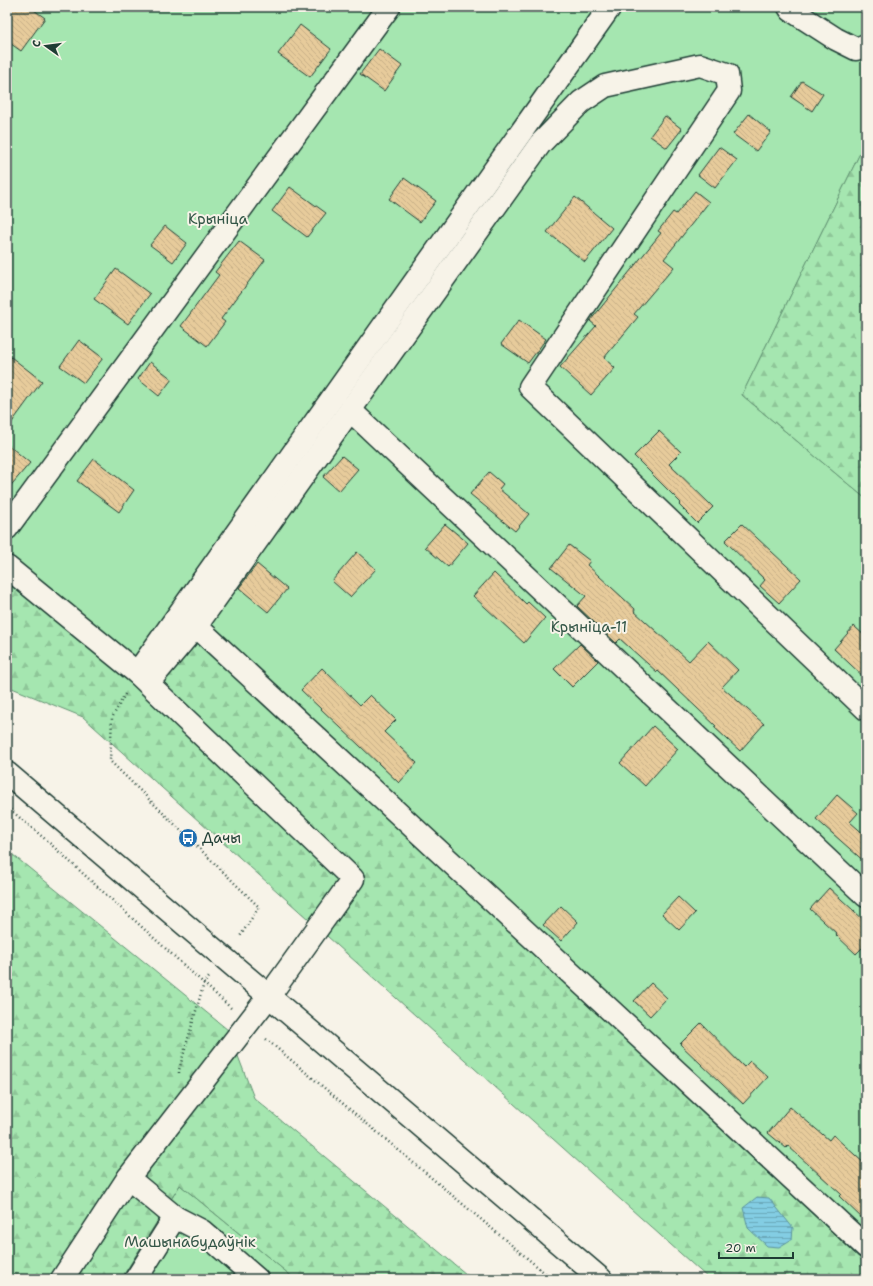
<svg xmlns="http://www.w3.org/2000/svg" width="873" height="1286" viewBox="0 0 873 1286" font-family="'Shantell Sans',sans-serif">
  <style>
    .green { fill: #a5e6b0; stroke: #629272 }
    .forest { fill: url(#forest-firs); stroke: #629272 }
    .water { fill: url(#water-rules); stroke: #5b939d }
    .building { fill: url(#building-back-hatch); stroke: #1f3d34 }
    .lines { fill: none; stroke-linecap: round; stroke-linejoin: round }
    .minor-casing { stroke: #1f3d34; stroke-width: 25 }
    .major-casing { stroke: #1f3d34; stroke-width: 25 }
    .path { stroke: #1f3d34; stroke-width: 2.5; stroke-dasharray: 1 3; stroke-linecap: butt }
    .minor { stroke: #f7f3e8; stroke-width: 22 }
    .major { stroke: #f7f3e8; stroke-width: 22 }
    .labels { text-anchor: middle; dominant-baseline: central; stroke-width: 4; stroke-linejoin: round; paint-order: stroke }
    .park-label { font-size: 15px; fill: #335647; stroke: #f7f3e8 }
    .poi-label { font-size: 15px; fill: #1f3d34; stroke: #f7f3e8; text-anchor: start }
  </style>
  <defs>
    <pattern id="forest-firs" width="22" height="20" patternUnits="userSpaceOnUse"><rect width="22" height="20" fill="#a5e6b0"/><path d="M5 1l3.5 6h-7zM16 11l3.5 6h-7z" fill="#8ec698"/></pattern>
    <pattern id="water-rules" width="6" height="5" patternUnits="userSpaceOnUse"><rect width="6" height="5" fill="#83cde3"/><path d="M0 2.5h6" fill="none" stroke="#6ba8b9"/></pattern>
    <pattern id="building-back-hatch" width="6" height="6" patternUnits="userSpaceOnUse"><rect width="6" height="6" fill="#e7cb9b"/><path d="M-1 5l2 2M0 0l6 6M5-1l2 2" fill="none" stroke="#c6af86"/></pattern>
  </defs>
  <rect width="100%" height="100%" fill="#f7f3e8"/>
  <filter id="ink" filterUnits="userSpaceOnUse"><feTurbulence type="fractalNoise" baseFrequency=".025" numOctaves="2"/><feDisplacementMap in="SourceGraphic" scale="8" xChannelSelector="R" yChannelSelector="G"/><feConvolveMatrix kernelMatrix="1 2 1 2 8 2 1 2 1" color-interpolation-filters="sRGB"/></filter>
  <g filter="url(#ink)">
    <g class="green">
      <path d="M 7,7 L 866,7 L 866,141 L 742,395 L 866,499 L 866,1264 L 181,626 L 137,682 L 7,580 Z"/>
      <path d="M 180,1185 L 295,1279 L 121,1279 Z"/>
    </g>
    <g class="forest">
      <path d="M 866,141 L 866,499 L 742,395 Z"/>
      <path d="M 7,580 L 137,682 L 181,625 L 866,1264 L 866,1279 L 709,1279 L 83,717 L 7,686 Z"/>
      <path d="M 7,850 L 228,1030 L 254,1098 L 472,1279 L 295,1279 L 180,1185 L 121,1279 L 7,1279 Z"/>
    </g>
    <path class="water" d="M 757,1197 L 769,1198 L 793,1228 L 792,1239 L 779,1247 L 767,1246 L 748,1228 L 743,1208 Z"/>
    <g class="building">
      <path d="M 7,7 L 30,7 L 45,18 L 21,51 L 7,41 Z"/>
      <path d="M 300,25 L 331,49 L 310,77 L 278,54 Z"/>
      <path d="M 379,49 L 402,66 L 384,91 L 360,74 Z"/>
      <path d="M 802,81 L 823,94 L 812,111 L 791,97 Z"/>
      <path d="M 749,114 L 771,132 L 756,151 L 733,134 Z"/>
      <path d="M 665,116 L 682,129 L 667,148 L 650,136 Z"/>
      <path d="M 719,147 L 737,160 L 715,188 L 698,175 Z"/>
      <path d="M 404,178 L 436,201 L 420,222 L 389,199 Z"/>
      <path d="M 290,187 L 326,213 L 307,237 L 272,211 Z"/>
      <path d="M 695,191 L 709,202 L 664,259 L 674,267 L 634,314 L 638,317 L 604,358 L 615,368 L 591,395 L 560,367 L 596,326 L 590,321 L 661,233 L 658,231 L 673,212 L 676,214 Z"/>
      <path d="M 575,197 L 612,228 L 585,262 L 547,232 Z"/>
      <path d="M 165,226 L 187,243 L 173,262 L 150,245 Z"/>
      <path d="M 239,241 L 265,260 L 221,319 L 225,322 L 207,346 L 181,326 L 219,275 L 215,272 Z"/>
      <path d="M 116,269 L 150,294 L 128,324 L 94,299 Z"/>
      <path d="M 519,320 L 546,339 L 528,363 L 501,344 Z"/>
      <path d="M 79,340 L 103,358 L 84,383 L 60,366 Z"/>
      <path d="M 7,354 L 42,381 L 7,429 Z"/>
      <path d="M 150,362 L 172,379 L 159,396 L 138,379 Z"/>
      <path d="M 659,431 L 681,452 L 669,464 L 713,507 L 697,523 L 679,505 L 681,503 L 634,456 Z"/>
      <path d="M 7,444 L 30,463 L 7,490 Z"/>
      <path d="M 342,456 L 358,469 L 339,491 L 323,477 Z"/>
      <path d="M 94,459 L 134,490 L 119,512 L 77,481 Z"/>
      <path d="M 489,472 L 503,484 L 499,489 L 529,514 L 515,531 L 470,494 Z"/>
      <path d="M 445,524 L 468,543 L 448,567 L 425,547 Z"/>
      <path d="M 742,524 L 801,579 L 779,603 L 760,586 L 765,580 L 725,541 Z"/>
      <path d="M 569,545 L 590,561 L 587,565 L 635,609 L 634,611 L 689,661 L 708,641 L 738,670 L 722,687 L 764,724 L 740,751 L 714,727 L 716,726 L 658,671 L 657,672 L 620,639 L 616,643 L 577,606 L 586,596 L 551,568 Z"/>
      <path d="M 357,552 L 376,569 L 350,597 L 332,581 Z"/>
      <path d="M 257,564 L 287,589 L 268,612 L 239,588 Z"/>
      <path d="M 494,573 L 526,604 L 528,602 L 545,618 L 524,643 L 473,596 Z"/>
      <path d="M 854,626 L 866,637 L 866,679 L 834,649 Z"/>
      <path d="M 580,644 L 598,661 L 572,687 L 554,669 Z"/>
      <path d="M 322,668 L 360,705 L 370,695 L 396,720 L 384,732 L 417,763 L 399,783 L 301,690 Z"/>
      <path d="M 653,726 L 678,749 L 645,786 L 620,763 Z"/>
      <path d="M 837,795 L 858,813 L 850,822 L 866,836 L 866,863 L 816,819 Z"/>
      <path d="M 829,888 L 866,922 L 866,944 L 856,954 L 836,935 L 837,934 L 810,909 Z"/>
      <path d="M 678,897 L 695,913 L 679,930 L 662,914 Z"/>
      <path d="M 561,906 L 578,922 L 561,941 L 543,925 Z"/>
      <path d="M 651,983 L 667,998 L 650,1016 L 634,1001 Z"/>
      <path d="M 701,1023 L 744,1067 L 750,1061 L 768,1077 L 743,1104 L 680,1044 Z"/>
      <path d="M 790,1107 L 829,1140 L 833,1135 L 866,1165 L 866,1222 L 839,1196 L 841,1194 L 788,1146 L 786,1148 L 768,1133 Z"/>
    </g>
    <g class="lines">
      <g class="minor-casing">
        <g id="minor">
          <path d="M 789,7 L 791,10 L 836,39 L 856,49 L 866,45"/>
          <path d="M 351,411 L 866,896"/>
          <path d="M 7,528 L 389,7"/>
          <path d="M 7,567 L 137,673 L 353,879 L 269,996 L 128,1178 L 62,1279"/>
          <path d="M 196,626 L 866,1247"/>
          <path d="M 137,673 L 610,7"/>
          <path d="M 148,683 L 196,626 L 540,144 L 581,102 L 605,86 L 700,65 L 727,74 L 729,91 L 530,387 L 866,709"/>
          <path d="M 128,1178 L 175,1217 L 202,1231 L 257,1279"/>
          <path d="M 136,1279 L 175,1217"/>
        </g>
      </g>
      <g class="major-casing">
        <path id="major" d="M 7,773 L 601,1279"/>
      </g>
      <g class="path">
        <path d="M 125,694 L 112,718 L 110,761 L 259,907 L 239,938"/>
        <path d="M 7,807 L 45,839 L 231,1008"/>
        <path d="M 266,1039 L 552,1279"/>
        <path d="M 179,1073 L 179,1070 L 204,983 L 210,976"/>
      </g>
      <use href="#minor" class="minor"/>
      <use href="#major" class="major"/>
    </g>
  </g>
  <defs>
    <g id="bus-disc" transform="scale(1)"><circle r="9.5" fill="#1f6fb2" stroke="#f7f3e8"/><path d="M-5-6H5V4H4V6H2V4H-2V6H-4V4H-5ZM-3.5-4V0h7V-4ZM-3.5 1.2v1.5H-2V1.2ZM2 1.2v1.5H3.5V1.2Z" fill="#fff"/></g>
  </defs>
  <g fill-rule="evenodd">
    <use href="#bus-disc" x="188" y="838"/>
  </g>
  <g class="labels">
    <g class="park-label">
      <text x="218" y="219">Крыніца</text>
      <text x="589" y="627">Крыніца-11</text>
      <text x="190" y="1242">Машынабудаўнік</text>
    </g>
    <g class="poi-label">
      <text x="202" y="838">Дачы</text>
    </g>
  </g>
  <rect width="873" height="1286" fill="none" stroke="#f7f3e8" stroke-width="24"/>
  <rect x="12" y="12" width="849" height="1262" fill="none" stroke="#1f3d34" stroke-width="1.5" filter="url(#ink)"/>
  <g transform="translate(46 46) rotate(284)" stroke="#f7f3e8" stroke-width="3" paint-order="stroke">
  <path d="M0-3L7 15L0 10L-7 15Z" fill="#1f3d34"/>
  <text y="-6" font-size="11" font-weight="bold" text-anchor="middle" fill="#1f3d34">С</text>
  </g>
  <path d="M719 1252v6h74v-6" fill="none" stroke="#1f3d34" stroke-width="2"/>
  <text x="725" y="1252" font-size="12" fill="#1f3d34" stroke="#f7f3e8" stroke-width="3" paint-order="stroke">20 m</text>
</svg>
